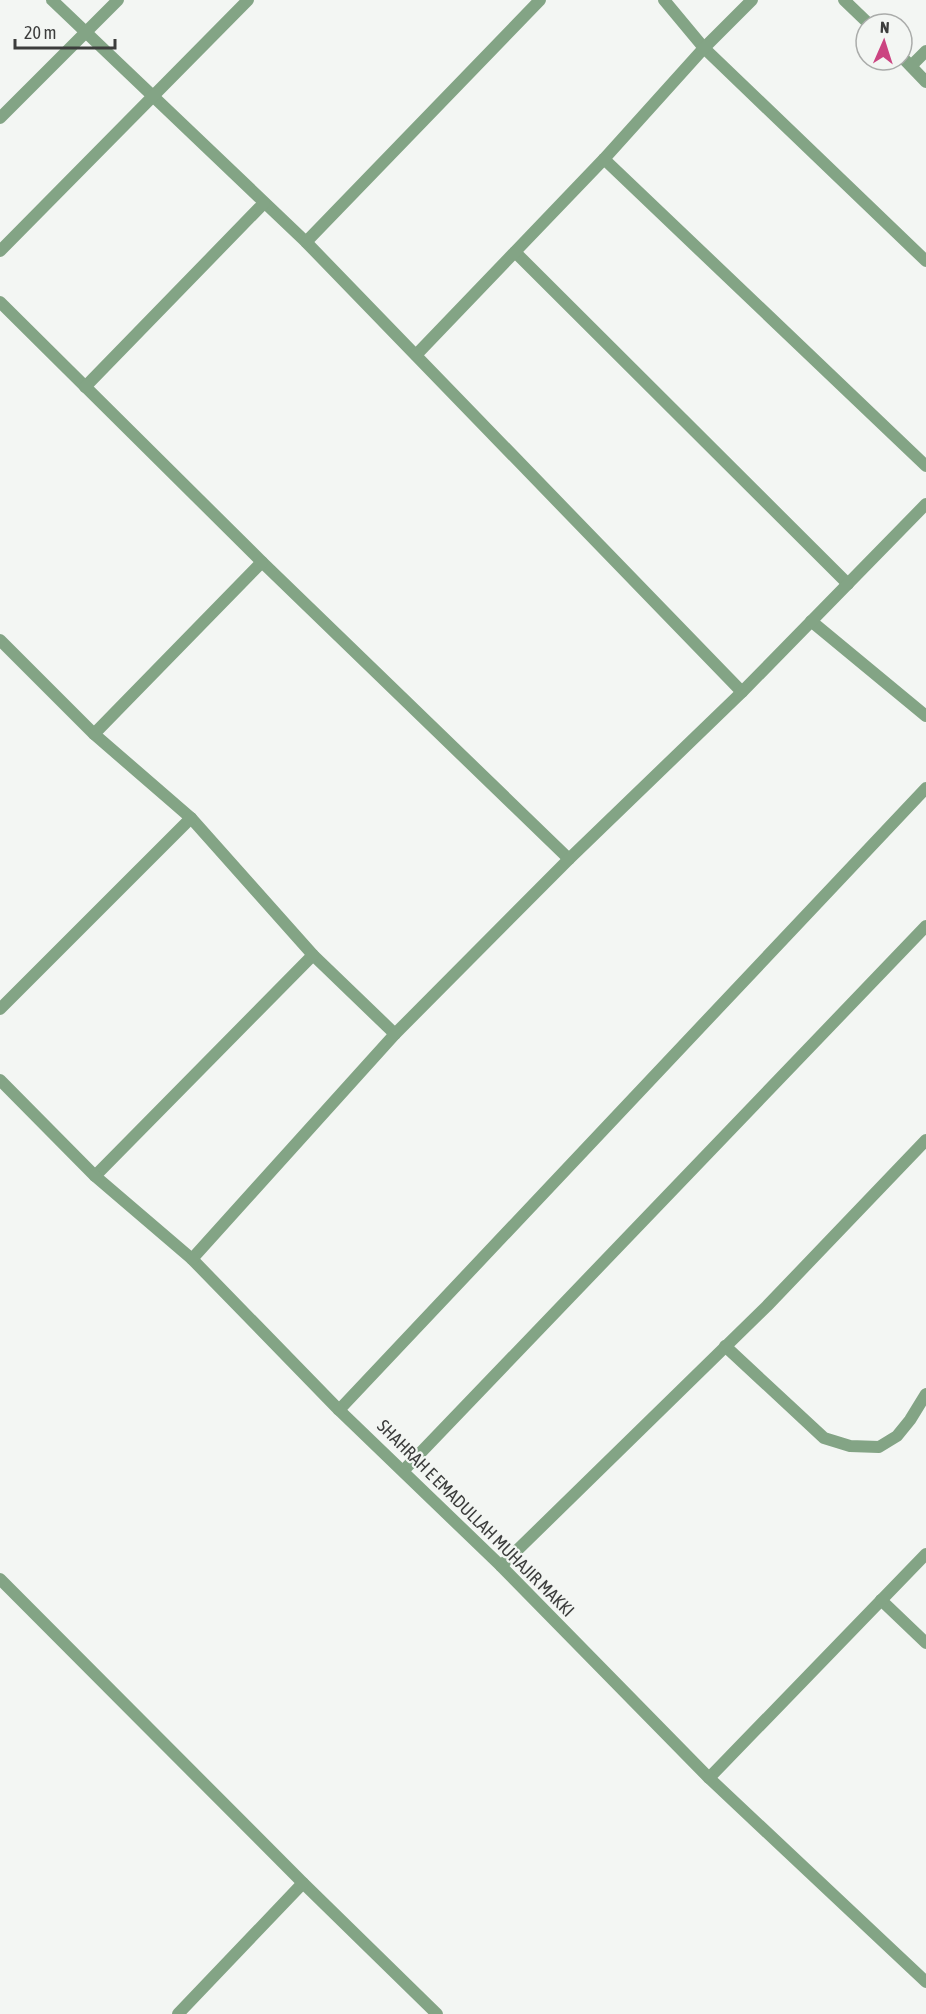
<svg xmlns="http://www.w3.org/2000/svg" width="926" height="2014" viewBox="0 0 926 2014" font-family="'Asap Condensed',sans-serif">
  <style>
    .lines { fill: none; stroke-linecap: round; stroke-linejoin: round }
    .minor { stroke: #83a485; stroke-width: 12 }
    .tertiary { stroke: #83a485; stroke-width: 12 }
    .labels { text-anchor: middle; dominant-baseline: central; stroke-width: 4.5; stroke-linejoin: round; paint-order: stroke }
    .street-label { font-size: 18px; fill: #3c3d3c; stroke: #f3f6f3 }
  </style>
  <rect width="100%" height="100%" fill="#f3f6f3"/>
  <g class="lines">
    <g class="minor">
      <path d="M 52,0 L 306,242 L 742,692"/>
      <path d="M 664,0 L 704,48 L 926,261"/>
      <path d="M 844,0 L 869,24"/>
      <path d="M 902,57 L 926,82"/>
      <path d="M 911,66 L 926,51"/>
      <path d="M 0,118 L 118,0"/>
      <path d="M 604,159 L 926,466"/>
      <path d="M 306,242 L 540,0"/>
      <path d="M 0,251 L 248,0"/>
      <path d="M 515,252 L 848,584"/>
      <path d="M 0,302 L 262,562 L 569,859"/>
      <path d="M 416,355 L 604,159 L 704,48 L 752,0"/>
      <path d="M 85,387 L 264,203"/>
      <path d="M 811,621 L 926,716"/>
      <path d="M 0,640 L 94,734 L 191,818 L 313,955 L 395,1034"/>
      <path d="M 94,734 L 262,562"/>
      <path d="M 0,1009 L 191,818"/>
      <path d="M 95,1176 L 313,955"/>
      <path d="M 725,1346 L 824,1438 L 850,1446 L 879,1447 L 897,1436 L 910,1420 L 926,1394"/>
      <path d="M 339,1410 L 926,788"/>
      <path d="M 404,1470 L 926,926"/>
      <path d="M 501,1566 L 767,1306 L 926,1140"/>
      <path d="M 0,1579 L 303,1883 L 437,2014"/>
      <path d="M 881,1600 L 926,1643"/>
      <path d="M 709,1778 L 926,1554"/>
      <path d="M 178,2014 L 303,1883"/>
    </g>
    <g class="tertiary">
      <path d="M 0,1080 L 95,1176 L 192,1259 L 339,1410 L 501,1566 L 709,1778 L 926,1982"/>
      <path d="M 192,1259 L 395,1034 L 569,859 L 742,692 L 926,504"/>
    </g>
  </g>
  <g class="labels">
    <g class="street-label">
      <text transform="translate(476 1518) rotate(45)">SHAHRAH E EMADULLAH MUHAJIR MAKKI</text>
    </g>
  </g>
  <g transform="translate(884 42) rotate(3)"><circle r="28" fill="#f3f6f3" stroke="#aaacaa" stroke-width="1.5"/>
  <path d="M0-4.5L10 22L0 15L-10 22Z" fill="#cb4481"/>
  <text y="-9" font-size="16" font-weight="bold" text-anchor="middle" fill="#3c3d3c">N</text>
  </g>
  <path d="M15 39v9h100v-9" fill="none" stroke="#3c3d3c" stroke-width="3"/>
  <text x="24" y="39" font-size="18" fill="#3c3d3c" stroke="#f3f6f3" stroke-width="4.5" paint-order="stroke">20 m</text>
</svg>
